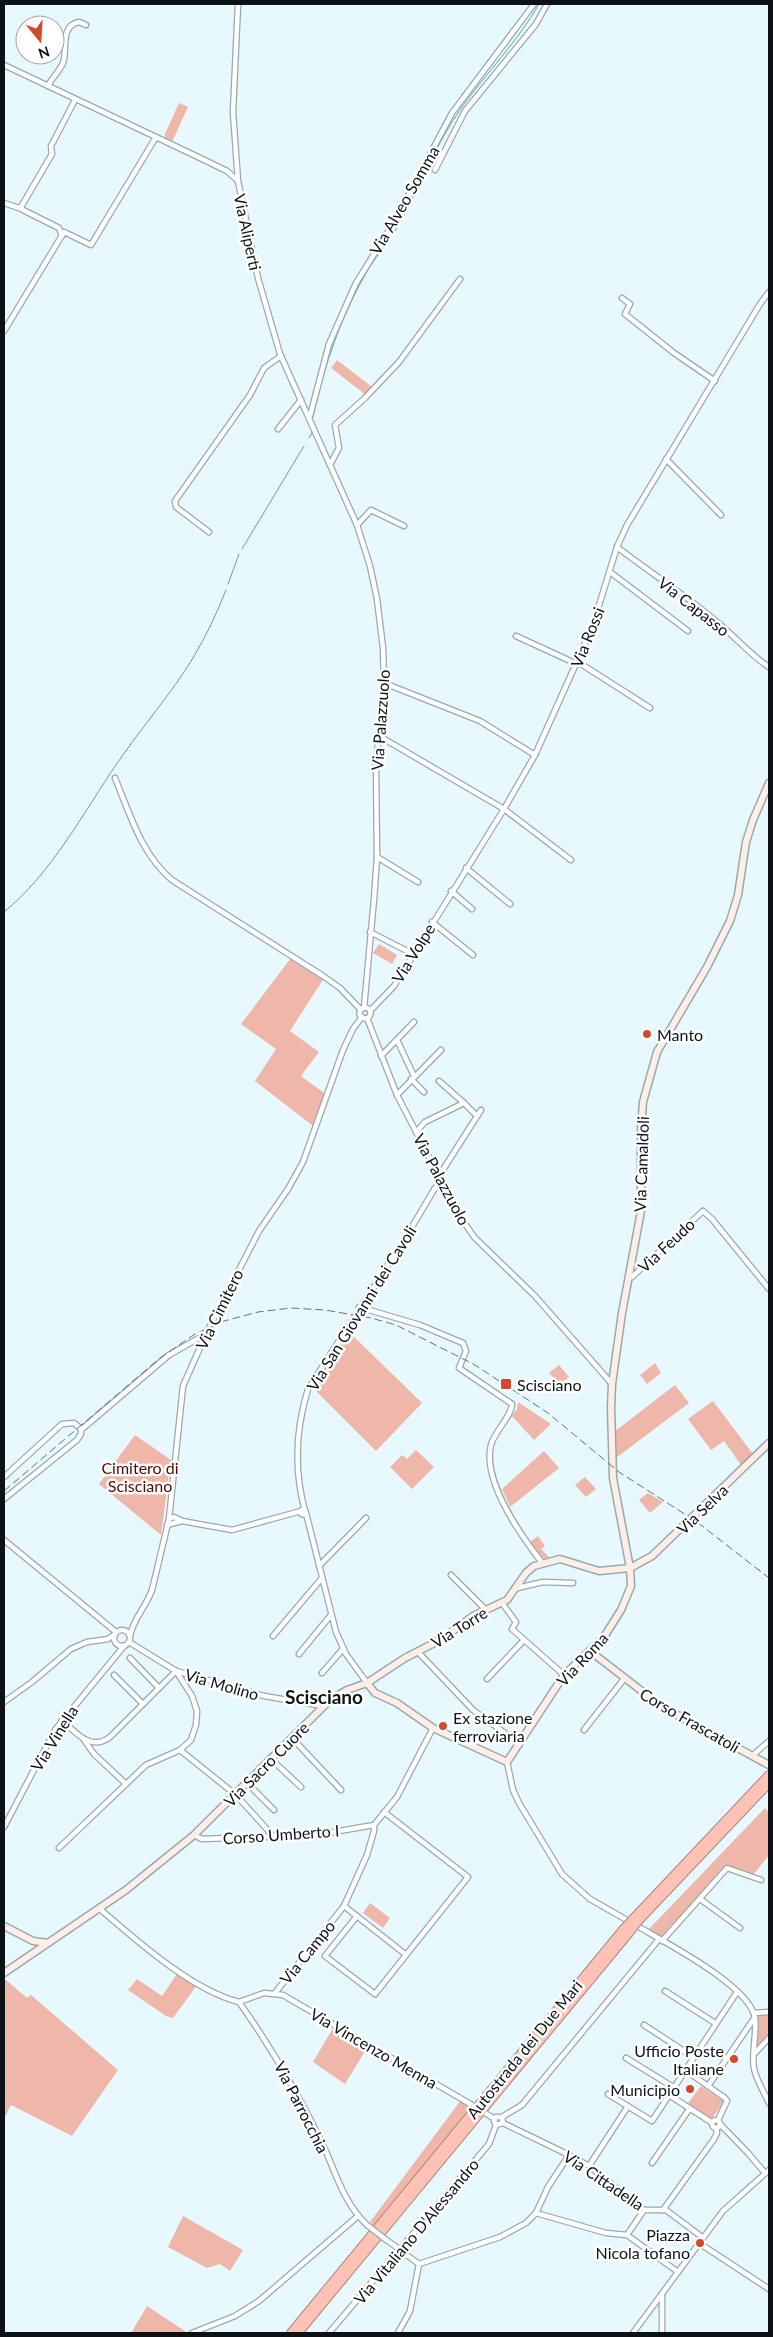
<svg xmlns="http://www.w3.org/2000/svg" width="773" height="2337" viewBox="0 0 773 2337" font-family="Lato,sans-serif">
  <style>
    .green { fill: #eeb7aa }
    .lines { fill: none; stroke-linecap: round; stroke-linejoin: round }
    .stream { stroke: #59a5b8; stroke-width: 1 }
    .street-casing { stroke: #98a9ad; stroke-width: 7 }
    .secondary-casing { stroke: #98a9ad; stroke-width: 9 }
    .highway-casing { stroke: #aa857c; stroke-width: 10 }
    .street { stroke: #fff; stroke-width: 4.5 }
    .secondary { stroke: #ffede8; stroke-width: 6 }
    .highway { stroke: #ffc2b4; stroke-width: 8 }
    .rail { stroke: #687377; stroke-width: 1; stroke-dasharray: 8 4; stroke-linecap: butt }
    .street-bridge-casing { stroke: #98a9ad; stroke-width: 7; stroke-linecap: butt }
    .highway-bridge-casing { stroke: #aa857c; stroke-width: 10; stroke-linecap: butt }
    .street-bridge { stroke: #fff; stroke-width: 4.5 }
    .highway-bridge { stroke: #ffc2b4; stroke-width: 8 }
    .poi-dot { fill: #d3492b; stroke: #fff; stroke-width: 2 }
    .labels { text-anchor: middle; dominant-baseline: central; stroke-width: 5; stroke-linejoin: round; paint-order: stroke }
    .street-label { font-size: 16px; fill: #0d1315; stroke: #fff }
    .poi-label { font-size: 16px; fill: #0d1315; stroke: #fff; text-anchor: start }
    .park-label { font-size: 16px; fill: #550800; stroke: #fff }
    .quarter-label { font-size: 19px; font-weight: bold; fill: #0d1315; stroke: #fff }
  </style>
  <rect width="100%" height="100%" fill="#e7f9fe"/>
  <g class="green">
    <path d="M 179,103 L 188,107 L 172,142 L 165,139 L 165,134 Z"/>
    <path d="M 337,360 L 372,387 L 366,395 L 331,368 Z"/>
    <path d="M 379,944 L 397,955 L 392,964 L 373,953 Z"/>
    <path d="M 291,958 L 324,978 L 290,1031 L 319,1052 L 301,1076 L 324,1093 L 313,1126 L 255,1081 L 276,1049 L 241,1024 Z"/>
    <path d="M 350,1333 L 422,1403 L 376,1451 L 314,1389 L 321,1379 L 319,1376 Z"/>
    <path d="M 655,1363 L 661,1373 L 647,1384 L 640,1375 Z"/>
    <path d="M 559,1365 L 569,1377 L 560,1384 L 549,1373 Z"/>
    <path d="M 675,1385 L 689,1403 L 616,1458 L 614,1432 Z"/>
    <path d="M 713,1401 L 753,1454 L 741,1465 L 724,1441 L 711,1450 L 688,1419 Z"/>
    <path d="M 518,1402 L 551,1424 L 534,1440 L 512,1416 L 517,1409 Z"/>
    <path d="M 135,1435 L 171,1460 L 161,1535 L 99,1484 Z"/>
    <path d="M 416,1450 L 434,1467 L 412,1489 L 390,1467 L 402,1455 L 407,1459 Z"/>
    <path d="M 544,1451 L 559,1468 L 510,1507 L 502,1489 Z"/>
    <path d="M 585,1477 L 596,1489 L 586,1497 L 575,1485 Z"/>
    <path d="M 648,1493 L 663,1502 L 650,1513 L 639,1500 Z"/>
    <path d="M 538,1536 L 545,1546 L 541,1549 L 551,1559 L 543,1558 L 530,1542 Z"/>
    <path d="M 765,1808 L 769,1812 L 769,1855 L 753,1875 L 727,1865 L 662,1937 L 649,1929 Z"/>
    <path d="M 370,1903 L 390,1918 L 383,1928 L 363,1913 Z"/>
    <path d="M 177,1974 L 197,1985 L 173,2018 L 166,2016 L 128,1990 L 137,1979 L 162,1996 Z"/>
    <path d="M 6,1980 L 27,1998 L 31,1995 L 118,2070 L 72,2136 L 11,2105 L 4,2119 L 4,1982 Z"/>
    <path d="M 769,2012 L 769,2039 L 755,2053 L 754,2013 Z"/>
    <path d="M 333,2028 L 367,2048 L 345,2084 L 313,2062 Z"/>
    <path d="M 701,2086 L 724,2101 L 712,2119 L 688,2103 Z"/>
    <path d="M 461,2100 L 471,2108 L 374,2226 L 370,2222 Z"/>
    <path d="M 183,2216 L 243,2250 L 230,2271 L 220,2264 L 207,2268 L 168,2247 Z"/>
    <path d="M 147,2306 L 188,2333 L 131,2333 Z"/>
  </g>
  <g class="lines">
    <g class="stream">
      <path d="M 313,417 C 324,365 342,314 369,268 C 379,252 392,238 401,221 C 421,183 437,142 462,107 C 487,72 518,41 539,4"/>
      <path d="M 309,438 L 313,431"/>
      <path d="M 242,549 L 304,446"/>
      <path d="M 228,584 L 239,554"/>
      <path d="M 4,912 C 52,873 83,813 118,762 C 142,727 171,694 193,658 C 206,636 217,613 226,590"/>
    </g>
    <g class="street-casing">
      <g id="street">
        <path d="M 4,65 L 196,156 L 227,171 L 238,181 L 258,278 L 280,354 L 357,525 L 370,566 L 377,599 L 383,648 L 384,683 L 376,764 L 377,857 L 374,899 L 364,1008"/>
        <path d="M 48,86 C 52,78 59,72 63,63 C 68,51 59,26 79,22 L 86,25"/>
        <path d="M 435,170 L 465,111 L 536,24 L 547,4"/>
        <path d="M 238,181 L 233,112 L 238,4"/>
        <path d="M 4,203 L 22,209"/>
        <path d="M 62,236 L 59,228 L 23,210 L 21,207 L 52,154 L 51,146 L 75,100"/>
        <path d="M 622,298 L 630,304 L 625,314 L 674,353 L 715,381"/>
        <path d="M 4,331 L 64,232 L 91,245 L 156,137"/>
        <path d="M 310,416 L 329,344 L 356,283 L 393,224 L 452,113 L 534,4"/>
        <path d="M 278,429 L 301,400"/>
        <path d="M 666,459 L 721,515"/>
        <path d="M 331,463 L 339,448 L 335,425 L 365,398 L 399,362 L 460,279"/>
        <path d="M 357,525 L 371,510 L 404,526"/>
        <path d="M 209,532 L 176,507 L 175,501 L 250,395 L 264,368 L 281,356"/>
        <path d="M 617,547 C 652,574 690,598 723,627 C 739,641 752,656 769,667"/>
        <path d="M 610,572 L 688,631"/>
        <path d="M 516,636 L 577,664"/>
        <path d="M 578,662 L 650,708"/>
        <path d="M 384,683 L 480,721 L 535,755"/>
        <path d="M 379,736 L 504,809 L 571,860"/>
        <path d="M 115,778 C 130,814 141,854 172,880 L 323,976 L 340,988 L 361,1010"/>
        <path d="M 377,857 L 418,882"/>
        <path d="M 466,868 L 510,904"/>
        <path d="M 451,891 L 472,909"/>
        <path d="M 432,922 L 473,955"/>
        <path d="M 370,932 L 413,954"/>
        <circle cx="365" cy="1013" r="5.5"/>
        <path d="M 370,1011 L 394,986 L 504,809 L 535,755 L 592,628 L 617,547 L 627,525 L 760,304 L 769,292"/>
        <path d="M 367,1018 L 397,1095 L 460,1217 L 475,1238 L 535,1296 L 612,1384"/>
        <path d="M 397,1040 L 414,1076"/>
        <path d="M 381,1056 L 414,1022"/>
        <path d="M 411,1079 L 424,1092"/>
        <path d="M 439,1081 L 464,1103"/>
        <path d="M 397,1095 L 441,1050"/>
        <path d="M 416,1132 L 425,1122 L 464,1103 L 477,1116"/>
        <path d="M 439,1176 L 481,1110"/>
        <path d="M 629,1277 L 632,1277 L 703,1211 L 712,1219 L 769,1289"/>
        <path d="M 359,1307 L 420,1325 L 463,1343 L 466,1351 L 459,1368 L 512,1404 C 512,1416 494,1432 491,1445 C 482,1481 522,1537 543,1564"/>
        <path d="M 81,1430 L 169,1355 L 206,1334"/>
        <path d="M 4,1477 L 62,1424 L 74,1423 L 81,1429 L 81,1434 L 77,1440 L 4,1499"/>
        <circle cx="303" cy="1512" r="2.5"/>
        <path d="M 305,1511 C 294,1471 296,1428 308,1389 L 403,1242 L 435,1188 L 442,1182"/>
        <path d="M 306,1513 L 336,1632 L 346,1654 L 367,1683"/>
        <path d="M 169,1519 L 174,1517 L 182,1521 L 232,1530 L 301,1511"/>
        <path d="M 167,1525 L 182,1521"/>
        <path d="M 4,1540 L 116,1632"/>
        <path d="M 319,1566 L 366,1518"/>
        <path d="M 451,1575 L 485,1609"/>
        <path d="M 517,1588 L 543,1582 L 573,1583"/>
        <path d="M 502,1603 L 516,1622 L 512,1629 L 564,1675"/>
        <circle cx="122" cy="1638" r="8"/>
        <path d="M 130,1636 C 133,1619 146,1607 152,1590 L 169,1519 L 183,1386 L 206,1334 L 259,1231 L 288,1189 L 303,1162 L 343,1050 L 353,1029 L 362,1017"/>
        <path d="M 273,1636 L 322,1578"/>
        <path d="M 129,1642 L 176,1671 L 264,1696 L 323,1706"/>
        <path d="M 418,1652 L 473,1710 L 520,1744"/>
        <path d="M 299,1654 L 331,1615"/>
        <path d="M 130,1658 L 159,1688"/>
        <path d="M 322,1673 L 343,1649"/>
        <path d="M 114,1675 L 143,1704"/>
        <path d="M 487,1679 L 524,1640"/>
        <path d="M 4,1702 L 32,1682 L 71,1649 L 87,1642 L 108,1639 L 115,1634"/>
        <path d="M 62,1720 C 75,1732 91,1752 110,1737 L 176,1671"/>
        <path d="M 584,1730 L 624,1679"/>
        <path d="M 292,1738 L 341,1790"/>
        <path d="M 84,1740 L 94,1754 L 126,1784"/>
        <path d="M 180,1750 L 236,1795 L 274,1837"/>
        <path d="M 752,1756 L 769,1741"/>
        <path d="M 270,1758 L 301,1787"/>
        <path d="M 507,1762 L 513,1790 L 519,1803 L 562,1874 L 590,1899 L 625,1919"/>
        <path d="M 247,1783 L 274,1810"/>
        <path d="M 4,1827 L 55,1730 L 124,1646"/>
        <path d="M 194,1835 L 202,1839 L 316,1835 L 374,1825 L 397,1797 L 433,1728"/>
        <path d="M 59,1848 L 146,1765 L 180,1750 L 191,1740 L 196,1725 L 197,1711 L 192,1696 L 176,1671"/>
        <path d="M 700,1899 L 740,1928"/>
        <path d="M 344,1906 L 405,1954"/>
        <path d="M 100,1909 C 137,1941 192,1990 239,2002 L 264,1993 L 283,1995 L 472,2105"/>
        <path d="M 357,1916 L 325,1956 L 375,1994 L 468,1877 L 384,1812"/>
        <path d="M 639,1927 C 666,1943 750,1986 755,2018 C 757,2034 751,2055 754,2068 C 756,2080 764,2092 769,2103"/>
        <path d="M 662,1941 L 727,1868 L 761,1880"/>
        <path d="M 665,1991 L 715,2023"/>
        <path d="M 275,1993 L 344,1906 L 367,1855 L 374,1831 L 374,1825"/>
        <path d="M 239,2002 C 271,2047 299,2095 323,2145 C 336,2173 343,2202 367,2225"/>
        <path d="M 754,2013 L 769,2012"/>
        <path d="M 644,2025 L 693,2057"/>
        <path d="M 755,2053 L 769,2038"/>
        <path d="M 626,2058 L 673,2087"/>
        <path d="M 685,2070 L 708,2086"/>
        <path d="M 608,2094 L 652,2121 L 737,1992"/>
        <path d="M 669,2095 L 711,2122"/>
        <path d="M 485,2113 L 495,2119"/>
        <path d="M 502,2117 L 503,2123 L 496,2125 L 494,2121 L 496,2117 L 502,2117 L 522,2105 L 659,1939"/>
        <circle cx="716" cy="2124" r="4"/>
        <path d="M 718,2120 L 727,2101 L 725,2098 L 708,2086 L 755,2017"/>
        <path d="M 503,2123 L 569,2155 L 589,2166 L 644,2210 L 666,2210 L 702,2237"/>
        <path d="M 720,2124 L 748,2153 L 765,2173"/>
        <path d="M 652,2163 L 690,2108"/>
        <path d="M 589,2166 L 628,2106"/>
        <path d="M 663,2210 L 714,2139 L 717,2133 L 716,2128"/>
        <path d="M 536,2213 L 606,2233 L 627,2235 L 678,2272"/>
        <path d="M 627,2235 L 644,2210"/>
        <path d="M 385,2239 L 395,2246"/>
        <path d="M 699,2243 L 769,2289"/>
        <path d="M 419,2264 L 500,2237 L 526,2223 L 536,2213 L 548,2187 L 569,2155"/>
        <path d="M 192,2333 L 235,2316 L 259,2301 L 358,2216"/>
        <path d="M 329,2333 L 489,2144 L 496,2125"/>
        <path d="M 398,2333 L 410,2311 L 419,2264 L 401,2251"/>
        <path d="M 633,2333 L 723,2211 L 769,2170"/>
        <path d="M 662,2333 L 662,2294"/>
      </g>
    </g>
    <g class="secondary-casing">
      <g id="secondary">
        <path d="M 590,1651 L 661,1706 L 769,1765"/>
        <path d="M 367,1683 L 375,1693 L 397,1703 L 433,1728 L 507,1762 L 564,1675 L 604,1637 L 621,1610 L 631,1586 L 630,1568 L 613,1478 L 611,1407 L 612,1384 L 622,1313 L 641,1211 L 641,1129 L 643,1102 L 657,1052 L 707,967 L 730,921 L 738,895 L 746,842 L 753,820 L 769,783"/>
        <path d="M 4,1926 L 33,1941 L 48,1943 L 126,1890 L 194,1835 L 330,1700 L 347,1690 L 367,1683 L 405,1658 L 442,1639 L 473,1616 L 507,1600 L 526,1573 L 534,1566 L 560,1559 L 599,1571 L 630,1568 L 652,1556 L 769,1443"/>
        <path d="M 4,1973 L 48,1943"/>
      </g>
    </g>
    <g class="highway-casing">
      <g id="highway">
        <path d="M 635,1917 L 769,1775"/>
        <path d="M 639,1920 L 769,1783"/>
        <path d="M 291,2333 L 622,1931"/>
        <path d="M 298,2333 L 628,1934"/>
      </g>
    </g>
    <use href="#street" class="street"/>
    <use href="#secondary" class="secondary"/>
    <use href="#highway" class="highway"/>
    <path class="rail" d="M 4,1491 L 160,1358 L 195,1334 L 224,1321 L 258,1312 L 291,1308 L 325,1310 L 371,1318 L 396,1325 L 475,1365 L 548,1413 L 619,1472 L 697,1522 L 769,1578"/>
    <g class="street-bridge-casing">
      <g id="street-bridge">
        <path d="M 367,2225 L 385,2239"/>
        <path d="M 395,2246 L 401,2251"/>
      </g>
    </g>
    <g class="highway-bridge-casing">
      <g id="highway-bridge">
        <path d="M 622,1931 L 635,1917"/>
        <path d="M 628,1934 L 639,1920"/>
      </g>
    </g>
    <use href="#street-bridge" class="street-bridge"/>
    <use href="#highway-bridge" class="highway-bridge"/>
  </g>
  <g class="poi-dot">
    <circle cx="647" cy="1034" r="5"/>
    <rect x="500" y="1378" width="12" height="12" rx="2.5"/>
    <circle cx="443" cy="1726" r="5"/>
    <circle cx="734" cy="2059" r="5"/>
    <circle cx="690" cy="2089" r="5"/>
    <circle cx="700" cy="2243" r="5"/>
  </g>
  <g class="labels">
    <g class="street-label">
      <text transform="translate(404 200) rotate(-60)">Via Alveo Somma</text>
      <text transform="translate(248 232) rotate(78)">Via Aliperti</text>
      <text transform="translate(694 606) rotate(38)">Via Capasso</text>
      <text transform="translate(587 637) rotate(-68)">Via Rossi</text>
      <text transform="translate(380 720) rotate(-86)">Via Palazzuolo</text>
      <text transform="translate(413 953) rotate(-58)">Via Volpe</text>
      <text transform="translate(641 1164) rotate(-88)">Via Camaldoli</text>
      <text transform="translate(442 1179) rotate(62)">Via Palazzuolo</text>
      <text transform="translate(666 1245) rotate(-43)">Via Feudo</text>
      <text transform="translate(361 1308) rotate(-58)">Via San Giovanni dei Cavoli</text>
      <text transform="translate(219 1309) rotate(-64)">Via Cimitero</text>
      <text transform="translate(702 1509) rotate(-44)">Via Selva</text>
      <text transform="translate(459 1627) rotate(-32)">Via Torre</text>
      <text transform="translate(582 1659) rotate(-47)">Via Roma</text>
      <text transform="translate(222 1684) rotate(16)">Via Molino</text>
      <text transform="translate(690 1720) rotate(30)">Corso Frascatoli</text>
      <text transform="translate(54 1738) rotate(-58)">Via Vinella</text>
      <text transform="translate(266 1764) rotate(-45)">Via Sacro Cuore</text>
      <text transform="translate(281 1834) rotate(-4)">Corso Umberto I</text>
      <text transform="translate(307 1952) rotate(-51)">Via Campo</text>
      <text transform="translate(374 2048) rotate(30)">Via Vincenzo Menna</text>
      <text transform="translate(524 2049) rotate(-51)">Autostrada dei Due Mari</text>
      <text transform="translate(302 2107) rotate(63)">Via Parrocchia</text>
      <text transform="translate(604 2180) rotate(34)">Via Cittadella</text>
      <text transform="translate(416 2231) rotate(-50)">Via Vitaliano D'Alessandro</text>
    </g>
    <g class="poi-label">
      <text x="657" y="1034">Manto</text>
      <text x="517" y="1384">Scisciano</text>
      <text x="453" y="1717">Ex stazione<tspan x="453" dy="18">ferroviaria</tspan></text>
      <text x="724" y="2050" text-anchor="end">Ufficio Poste<tspan x="724" dy="18">Italiane</tspan></text>
      <text x="680" y="2089" text-anchor="end">Municipio</text>
      <text x="690" y="2234" text-anchor="end">Piazza<tspan x="690" dy="18">Nicola tofano</tspan></text>
    </g>
    <g class="park-label">
      <text x="140" y="1467">Cimitero di<tspan x="140" dy="18">Scisciano</tspan></text>
    </g>
    <g class="quarter-label">
      <text x="324" y="1696">Scisciano</text>
    </g>
  </g>
  <rect width="773" height="2337" fill="none" stroke="#0d1315" stroke-width="10"/>
  <g transform="translate(40 40) rotate(162)"><circle r="24" fill="#ffffff" stroke="#9ea1a1"/>
  <path d="M0-4L9 19L0 12L-9 19Z" fill="#d3492b"/>
  <text y="-8" font-size="14" font-weight="bold" text-anchor="middle" fill="#0d1315">N</text>
  </g>
</svg>
